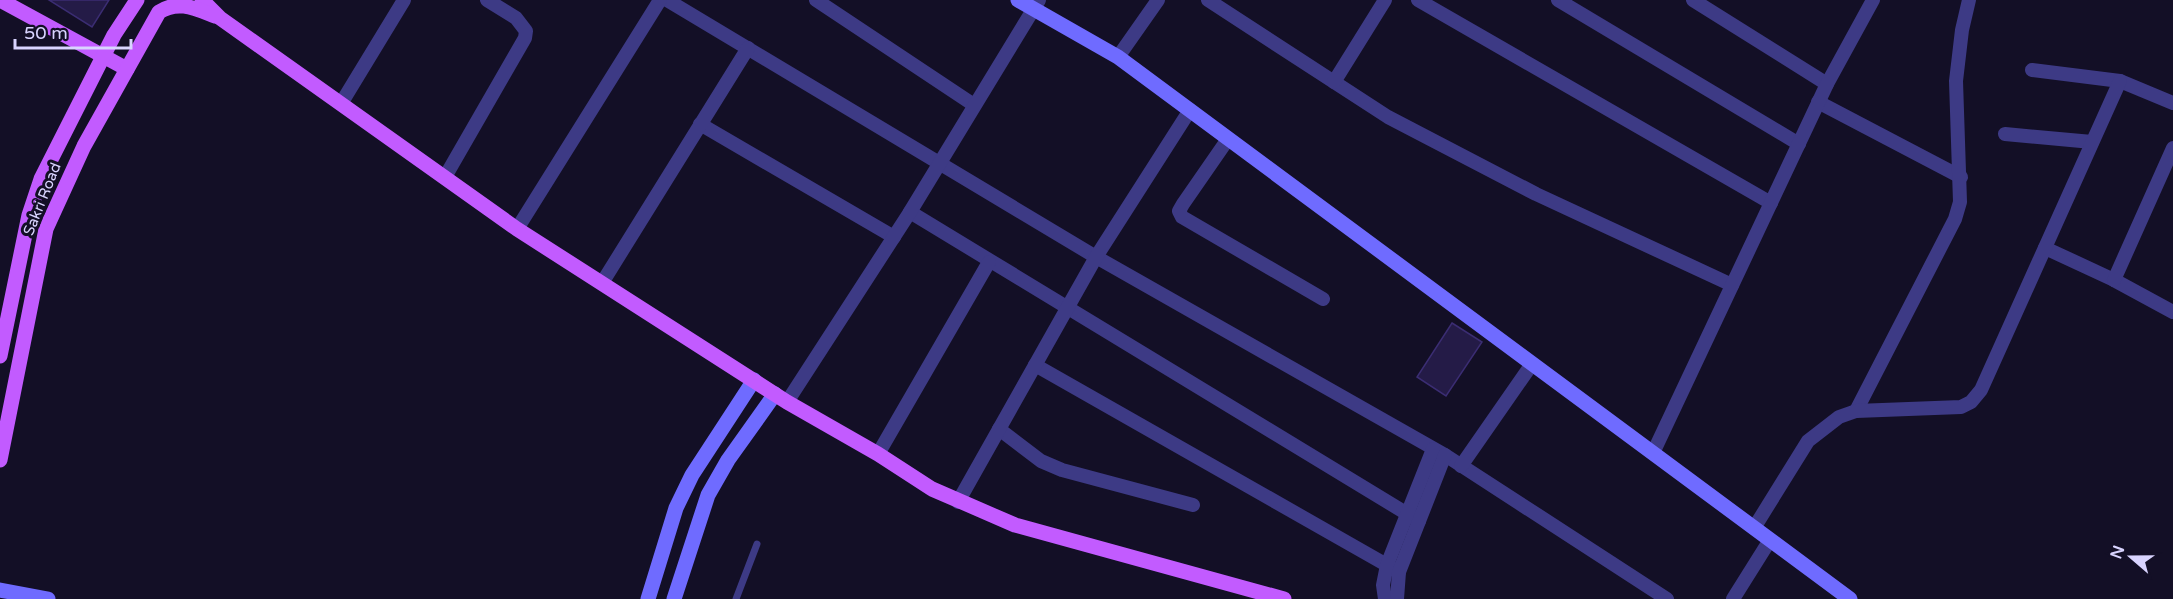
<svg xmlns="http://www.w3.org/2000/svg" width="2173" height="599" viewBox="0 0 2173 599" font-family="'Varela Round',sans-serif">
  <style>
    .building { fill: #241b47; stroke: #3b2d73; stroke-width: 1.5 }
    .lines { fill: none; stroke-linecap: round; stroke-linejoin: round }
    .lane { stroke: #3d3a85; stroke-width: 7 }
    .street { stroke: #3d3a85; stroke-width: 14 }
    .secondary { stroke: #6f6bff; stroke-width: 15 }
    .primary { stroke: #c25bff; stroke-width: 15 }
    .labels { text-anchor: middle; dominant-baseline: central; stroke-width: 6; stroke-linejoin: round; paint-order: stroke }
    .street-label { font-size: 15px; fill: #d9d4ff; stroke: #130f26 }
  </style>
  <rect width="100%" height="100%" fill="#130f26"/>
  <g class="building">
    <path d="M 49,0 L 109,0 L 92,27 Z"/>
    <path d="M 1452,323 L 1482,342 L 1446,396 L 1417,377 Z"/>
  </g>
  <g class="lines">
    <path class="lane" d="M 736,599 L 757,544"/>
    <g class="street">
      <path d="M 667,0 L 1096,257 L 1445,455 L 1667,599"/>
      <path d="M 816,0 L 974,105"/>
      <path d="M 1208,0 L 1388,117 L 1536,194 L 1732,285"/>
      <path d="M 1418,0 L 1771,203"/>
      <path d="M 1558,0 L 1799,144"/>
      <path d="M 1693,0 L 1827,84"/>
      <path d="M 1118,57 L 1158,0"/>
      <path d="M 2032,70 L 2120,81 L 2173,103"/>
      <path d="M 1334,82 L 1385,0"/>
      <path d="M 342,102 L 404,0"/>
      <path d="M 1818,102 L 1961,177"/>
      <path d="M 700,124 L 894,237"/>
      <path d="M 2005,134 L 2092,142"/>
      <path d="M 1228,139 L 1183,204 L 1179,211 L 1182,217 L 1323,299"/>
      <path d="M 445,177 L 525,38 L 526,31 L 516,18 L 487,0"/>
      <path d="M 910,212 L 1419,521"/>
      <path d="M 517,229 L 660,0"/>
      <path d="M 2045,248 L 2114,280 L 2173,312"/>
      <path d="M 2114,280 L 2173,148"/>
      <path d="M 602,283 L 748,48"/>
      <path d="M 1035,365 L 1399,572"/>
      <path d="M 787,402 L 910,212 L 1039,0"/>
      <path d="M 1856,411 L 1955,219 L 1960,202 L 1956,81 L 1962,30 L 1969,0"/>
      <path d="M 999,429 L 1041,461 L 1062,470 L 1193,505"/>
      <path d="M 1653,453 L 1827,84 L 1873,0"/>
      <path d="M 878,454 L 989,262"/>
      <path d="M 1461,466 L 1532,364"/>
      <path d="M 958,502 L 1096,257 L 1190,110"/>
      <path d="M 1754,528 L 1808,441 L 1839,417 L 1856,411 L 1961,407 L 1971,402 L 1981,390 L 2120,81"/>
      <path d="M 1385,599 L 1383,585 L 1387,565 L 1433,449"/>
      <path d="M 1397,599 L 1399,572 L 1445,455"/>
      <path d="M 1733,599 L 1770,540"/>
    </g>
    <g class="secondary">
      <path d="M 1018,0 L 1118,57 L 1850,599"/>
      <path d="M 0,590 L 48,599"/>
      <path d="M 648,599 L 676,508 L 692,475 L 754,380"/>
      <path d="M 674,599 L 708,495 L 728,460 L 775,394"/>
    </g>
    <g class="primary">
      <path d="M 0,0 L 127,69"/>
      <path d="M 202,0 L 220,18 L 517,229 L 787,402 L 878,454 L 932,489 L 1015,525 L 1284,599"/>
      <path d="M 0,356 L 29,215 L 41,179 L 114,35 L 137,0"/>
      <path d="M 0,460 L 46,229 L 84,146 L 159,12 C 178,0 194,8 215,16"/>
    </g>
  </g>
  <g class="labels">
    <g class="street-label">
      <text transform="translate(42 199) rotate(-68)">Sakri Road</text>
    </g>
  </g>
  <g transform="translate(2131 557) rotate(290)" stroke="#130f26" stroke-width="4.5" paint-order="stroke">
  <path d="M0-4.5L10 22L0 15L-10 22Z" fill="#d9d4ff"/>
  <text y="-9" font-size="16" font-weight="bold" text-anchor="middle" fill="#d9d4ff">N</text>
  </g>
  <path d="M15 39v9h116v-9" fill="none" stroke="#d9d4ff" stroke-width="3"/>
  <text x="24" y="39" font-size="18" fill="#d9d4ff" stroke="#130f26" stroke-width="4.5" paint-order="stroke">50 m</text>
</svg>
